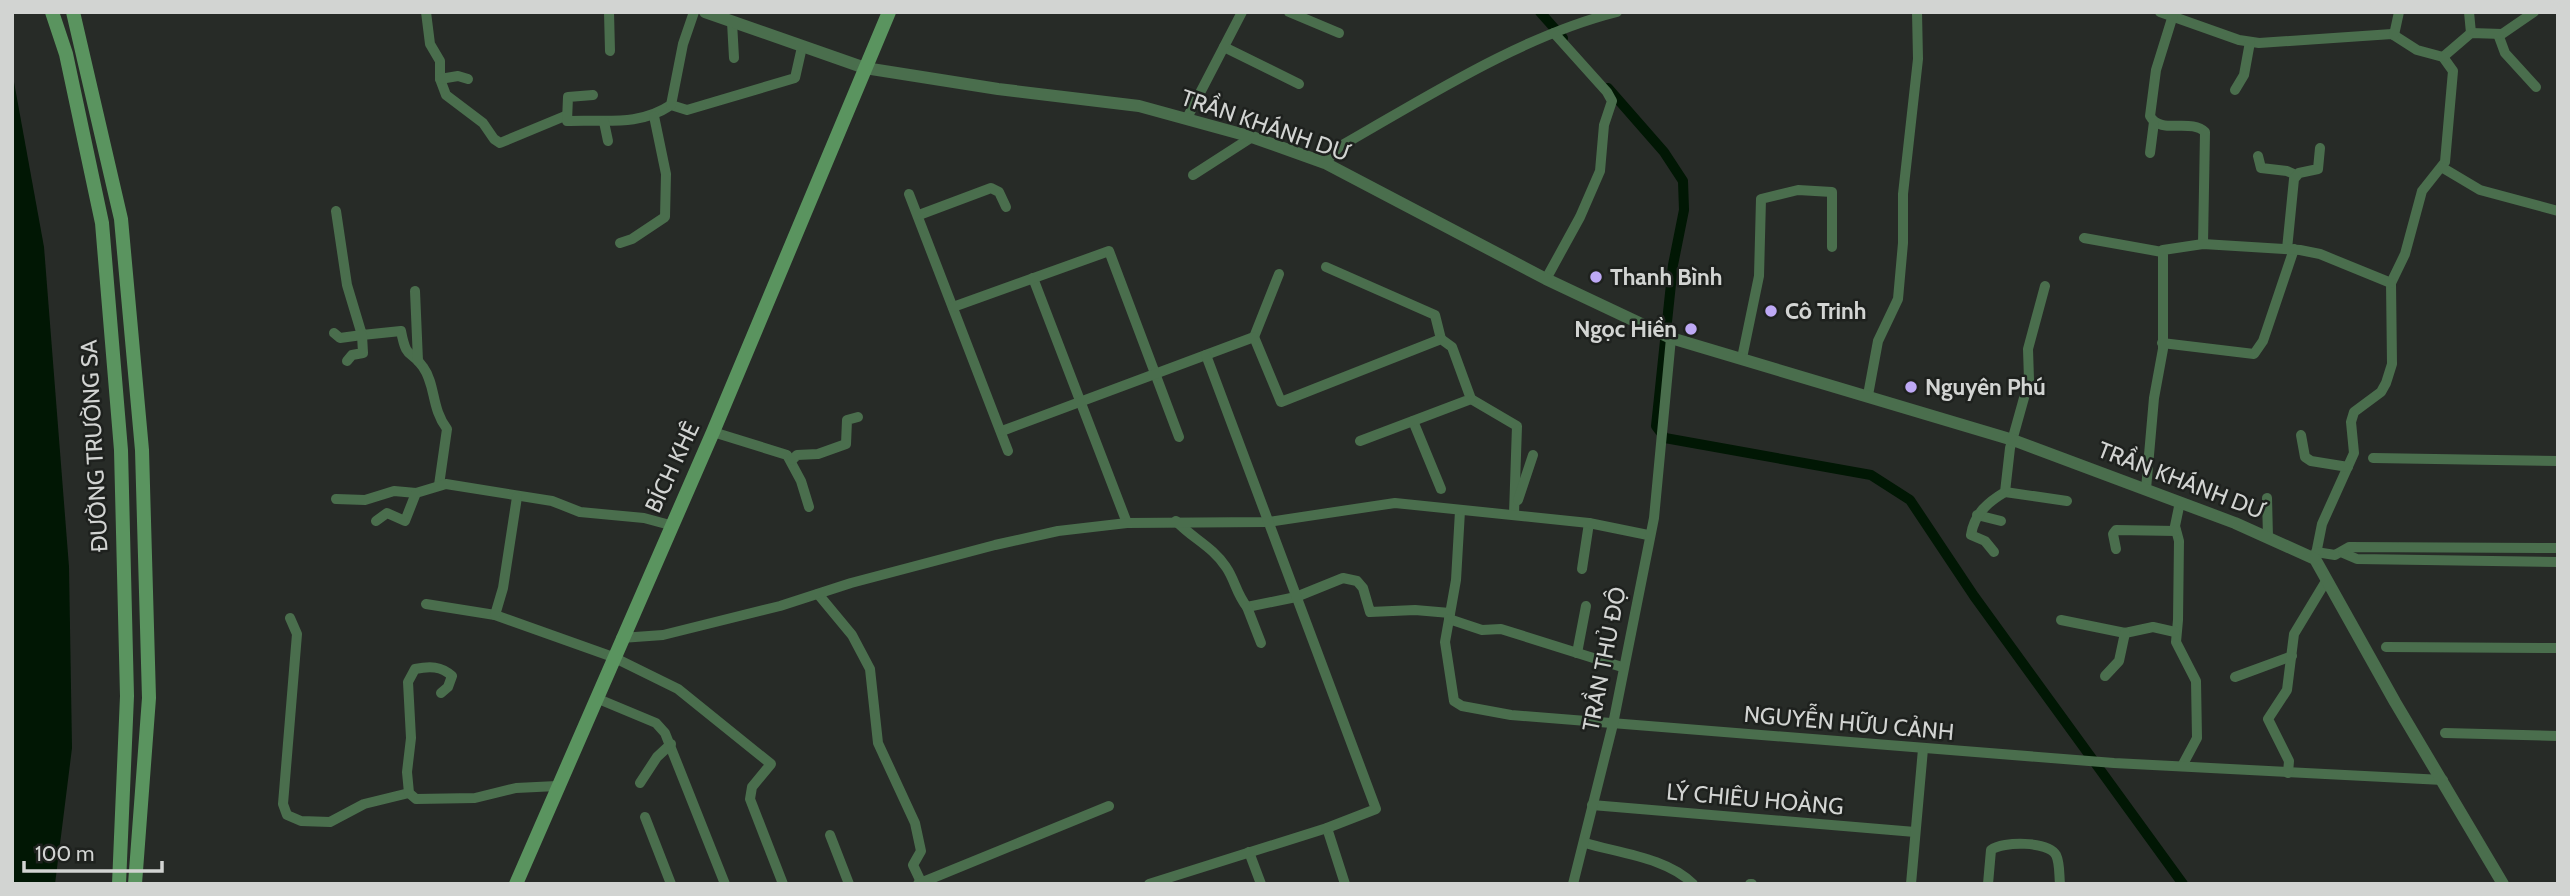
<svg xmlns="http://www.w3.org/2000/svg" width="2570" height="896" viewBox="0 0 2570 896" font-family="Cabin,sans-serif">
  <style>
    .water { fill: #011704 }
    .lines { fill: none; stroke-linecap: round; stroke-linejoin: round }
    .canal { stroke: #011704; stroke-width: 10 }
    .minor { stroke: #4a6e4d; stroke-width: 10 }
    .tertiary { stroke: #4a6e4d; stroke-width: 12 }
    .secondary { stroke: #5a945f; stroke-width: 14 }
    .poi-dot { fill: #bea9f5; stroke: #1e211e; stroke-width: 2.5 }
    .labels { text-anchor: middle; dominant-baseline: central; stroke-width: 5; stroke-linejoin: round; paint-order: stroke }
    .street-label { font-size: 23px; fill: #d2d4d2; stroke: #1e211e }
    .poi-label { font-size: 23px; font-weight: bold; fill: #d2d4d2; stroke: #1e211e; text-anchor: start }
  </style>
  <rect width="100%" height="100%" fill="#272b27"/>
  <path class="water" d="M 12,71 L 44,247 L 69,567 L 72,748 L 55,884 L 12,884 Z"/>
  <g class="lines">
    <g class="canal">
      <path d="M 1540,12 L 1563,38"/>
      <path d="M 1608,88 L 1664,152 L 1683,181 L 1684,210 L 1673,265 L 1656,426 L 1665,438 L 1871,475 L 1910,500 L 1974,596 L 2183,884"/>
    </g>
    <g class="minor">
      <path d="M 426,12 L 430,44 L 440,61 L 440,79 L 446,95 L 483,123 L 494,139 L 500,143 L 565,116"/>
      <path d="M 609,12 L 610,51"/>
      <path d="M 1289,12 L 1339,33"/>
      <path d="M 2160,12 L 2239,40 L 2259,43 L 2392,34 L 2417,50 L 2443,57 L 2453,71 L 2445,162 L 2422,191 L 2405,254 L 2391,283 L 2392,364 L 2386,383 L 2381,392 L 2354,412 L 2351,422 L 2354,453 L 2322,524 L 2315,559"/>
      <path d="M 2174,12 L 2156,70 L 2150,116 C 2160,135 2191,118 2205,132 L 2203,244"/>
      <path d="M 2469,12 L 2471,33"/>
      <path d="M 732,22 L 734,58"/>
      <path d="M 2498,34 L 2505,53 L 2536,87"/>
      <path d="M 2394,35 L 2399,12"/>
      <path d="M 1224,47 L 1299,84"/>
      <path d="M 2443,57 L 2471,33 L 2502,34 L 2534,12"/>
      <path d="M 440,79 L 458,76 L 468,79"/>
      <path d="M 2235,90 L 2244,75 L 2250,42"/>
      <path d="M 593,95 L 568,97 L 567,121 C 604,119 638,127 671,105 L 687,110 L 795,78 L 802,47"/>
      <path d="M 671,105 L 683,44 L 694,12"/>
      <path d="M 1187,118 L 1242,12"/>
      <path d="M 604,122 L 608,141"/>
      <path d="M 2150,153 L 2154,122"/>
      <path d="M 2258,156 L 2261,168 L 2287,171 L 2296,175"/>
      <path d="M 1325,163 L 1339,147 C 1425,98 1521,36 1617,12"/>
      <path d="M 2443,168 L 2480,190 L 2558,211"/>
      <path d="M 1193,175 L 1252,137"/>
      <path d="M 909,194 L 1008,451"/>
      <path d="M 336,211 L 347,285 L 362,335 L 401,331 C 407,362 410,348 423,367 C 436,385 431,408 447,429 L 439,485"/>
      <path d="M 919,215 L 991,188 L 999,192 L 1006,207"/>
      <path d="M 2084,238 L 2162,252"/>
      <path d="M 620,243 L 632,239 L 665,217 L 666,174 L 654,116"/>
      <path d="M 2287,249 L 2294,179 L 2299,173 L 2318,169 L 2320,148"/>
      <path d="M 1326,267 L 1435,315 L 1441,339"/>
      <path d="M 1033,278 L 1127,523"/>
      <path d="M 1546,279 L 1580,217 L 1600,171 L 1604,125 L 1612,101 L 1607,92 L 1554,33"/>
      <path d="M 415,291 L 418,361"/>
      <path d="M 953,307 L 1109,251 L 1179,437"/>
      <path d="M 334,333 L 340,338 L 362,335 L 363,353 L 352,355 L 347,361"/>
      <path d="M 1254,337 L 1279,274"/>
      <path d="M 2162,343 L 2254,354 L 2263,341 L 2294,249"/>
      <path d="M 1742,358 L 1759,276 L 1761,199 L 1798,190 L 1832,192 L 1832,247"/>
      <path d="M 1868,395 L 1878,341 L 1898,299 L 1903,243 L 1903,194 L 1918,59 L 1917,12"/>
      <path d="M 1471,399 L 1517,426 L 1514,514"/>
      <path d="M 1413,421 L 1441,489"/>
      <path d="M 1002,431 L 1254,337 L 1281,402 L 1441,339 L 1452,347 L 1471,399 L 1360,441"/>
      <path d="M 713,432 L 787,455 L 801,481 L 809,507"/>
      <path d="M 2301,435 L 2305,457 L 2311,461 L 2348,467"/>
      <path d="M 2373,458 L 2558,461"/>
      <path d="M 792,460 L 797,455 L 818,454 L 846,444 L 847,420 L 858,417"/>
      <path d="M 2146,489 L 2154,398 L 2163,349 L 2163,250 L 2203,244 L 2300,250 L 2320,254 L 2391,283"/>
      <path d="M 2005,492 L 2067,501"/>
      <path d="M 2267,498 L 2268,537"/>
      <path d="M 336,499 L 365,500 L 394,491 L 416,493 L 446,484 L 552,501 L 580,512 L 644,518 L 670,525"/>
      <path d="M 1518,500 L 1533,455"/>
      <path d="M 2180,502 L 2175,526 L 2179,541 L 2178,620 L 2176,642 L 2196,681 L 2197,738 L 2182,766"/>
      <path d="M 1460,511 L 1456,580 L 1445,642 L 1454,701 L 1462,706 L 1511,715 L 2114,763 L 2443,780"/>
      <path d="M 1977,515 L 2001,521"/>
      <path d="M 376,521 L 387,513 L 405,521 L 416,493"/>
      <path d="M 1176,521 C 1192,538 1213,547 1226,567 C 1235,580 1236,593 1247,607 L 1296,597 L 1343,578 L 1357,581 L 1363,588 L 1370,612 L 1415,610 L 1450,613"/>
      <path d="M 2116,549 L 2113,534 L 2116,530 L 2176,531"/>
      <path d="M 1994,552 L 1985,541 L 1971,535 C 1974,514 1988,502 2005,492 L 2010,448 L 2029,380 L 2028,349 L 2045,286"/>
      <path d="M 2316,552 L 2335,555 L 2349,547 L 2558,548"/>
      <path d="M 2343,553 L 2357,559 L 2558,562"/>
      <path d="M 1582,569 L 1589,523"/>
      <path d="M 818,594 L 852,635 L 870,669 L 878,743 L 915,823 L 921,851 L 913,865 L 922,884"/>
      <path d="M 426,604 L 495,615 L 613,657 L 678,689 L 771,764 L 752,787 L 750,799 L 783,884"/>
      <path d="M 1247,607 L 1261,643"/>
      <path d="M 495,615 L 503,588 L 517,497"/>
      <path d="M 290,618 L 297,634 L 283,804 L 287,815 L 301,821 L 330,822 L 364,804 L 409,793"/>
      <path d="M 1449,619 L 1482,630 L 1501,629 L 1622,667"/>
      <path d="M 2061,620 L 2125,633 L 2153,627 L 2175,632"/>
      <path d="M 621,638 L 663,635 L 780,606 L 851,583 L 995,545 L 1058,531 L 1127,523 L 1268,522 L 1395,503 L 1589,523 L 1648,535"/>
      <path d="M 2386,647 L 2558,648"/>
      <path d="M 1577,653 L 1586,606"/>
      <path d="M 2105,676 L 2119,661 L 2125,633"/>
      <path d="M 2235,677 L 2292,656"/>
      <path d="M 441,693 L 448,687 L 452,676 C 441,666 430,666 415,669 L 408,682 L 411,738 L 407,772 L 409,793 L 416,799 L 475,798 L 516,788 L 557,786"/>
      <path d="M 596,698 L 656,723 L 665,733 L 725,884"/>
      <path d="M 2445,733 L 2558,736"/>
      <path d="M 2288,773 L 2289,761 L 2268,719 L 2287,690 L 2294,634 L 2326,581"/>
      <path d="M 640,783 L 657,757 L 671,744"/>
      <path d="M 1592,805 L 1915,832"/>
      <path d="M 645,817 L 671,884"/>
      <path d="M 1327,828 L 1345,884"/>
      <path d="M 830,835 L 849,884"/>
      <path d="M 1585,843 C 1619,853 1668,858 1693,884"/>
      <path d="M 1249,852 L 1261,884"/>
      <path d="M 918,884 L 1109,806"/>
      <path d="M 1149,884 L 1327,828 L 1376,809 L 1206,355"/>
      <path d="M 1573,884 L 1613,724 L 1654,518 L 1671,338"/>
      <path d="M 1750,884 L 1752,884"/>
      <path d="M 1911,884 L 1923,749"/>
      <path d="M 1988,884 L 1991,850 C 2003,841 2048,841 2056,855 C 2060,863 2059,875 2060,884"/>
    </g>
    <path class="tertiary" d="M 705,12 L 865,68 L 998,89 L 1139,106 L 1252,137 L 1325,163 L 1546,279 L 1671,338 L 2013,440 L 2235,523 L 2315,559 L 2395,702 L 2503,884"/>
    <g class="secondary">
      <path d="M 52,12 L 66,54 L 102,223 L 121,450 L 127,696 L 119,884"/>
      <path d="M 73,12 L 121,219 L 142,450 L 149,698 L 135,884"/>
      <path d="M 516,884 L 713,432 L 889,12"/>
    </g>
  </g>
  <g class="poi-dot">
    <circle cx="1596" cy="277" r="7"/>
    <circle cx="1771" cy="311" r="7"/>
    <circle cx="1691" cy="329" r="7"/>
    <circle cx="1911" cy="387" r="7"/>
  </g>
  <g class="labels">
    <g class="street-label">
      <text transform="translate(1265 125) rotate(19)">TRẦN KHÁNH DƯ</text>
      <text transform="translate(94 446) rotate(-93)">ĐƯỜNG TRƯỜNG SA</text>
      <text transform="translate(672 467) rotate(-65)">BÍCH KHÊ</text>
      <text transform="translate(2181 480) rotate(21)">TRẦN KHÁNH DƯ</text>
      <text transform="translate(1604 659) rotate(-79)">TRẦN THỦ ĐỘ</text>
      <text transform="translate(1849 723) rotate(5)">NGUYỄN HỮU CẢNH</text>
      <text transform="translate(1755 799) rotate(5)">LÝ CHIÊU HOÀNG</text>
    </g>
    <g class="poi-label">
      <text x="1610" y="277">Thanh Bình</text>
      <text x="1785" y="311">Cô Trinh</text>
      <text x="1677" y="329" text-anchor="end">Ngọc Hiền</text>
      <text x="1925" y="387">Nguyên Phú</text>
    </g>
  </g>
  <rect width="2570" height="896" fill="none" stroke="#d2d4d2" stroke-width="28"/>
  <path d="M24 861v10h138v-10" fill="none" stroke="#d2d4d2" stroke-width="3.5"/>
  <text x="35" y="861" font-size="21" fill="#d2d4d2" stroke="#1e211e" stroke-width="5" paint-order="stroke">100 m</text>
</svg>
